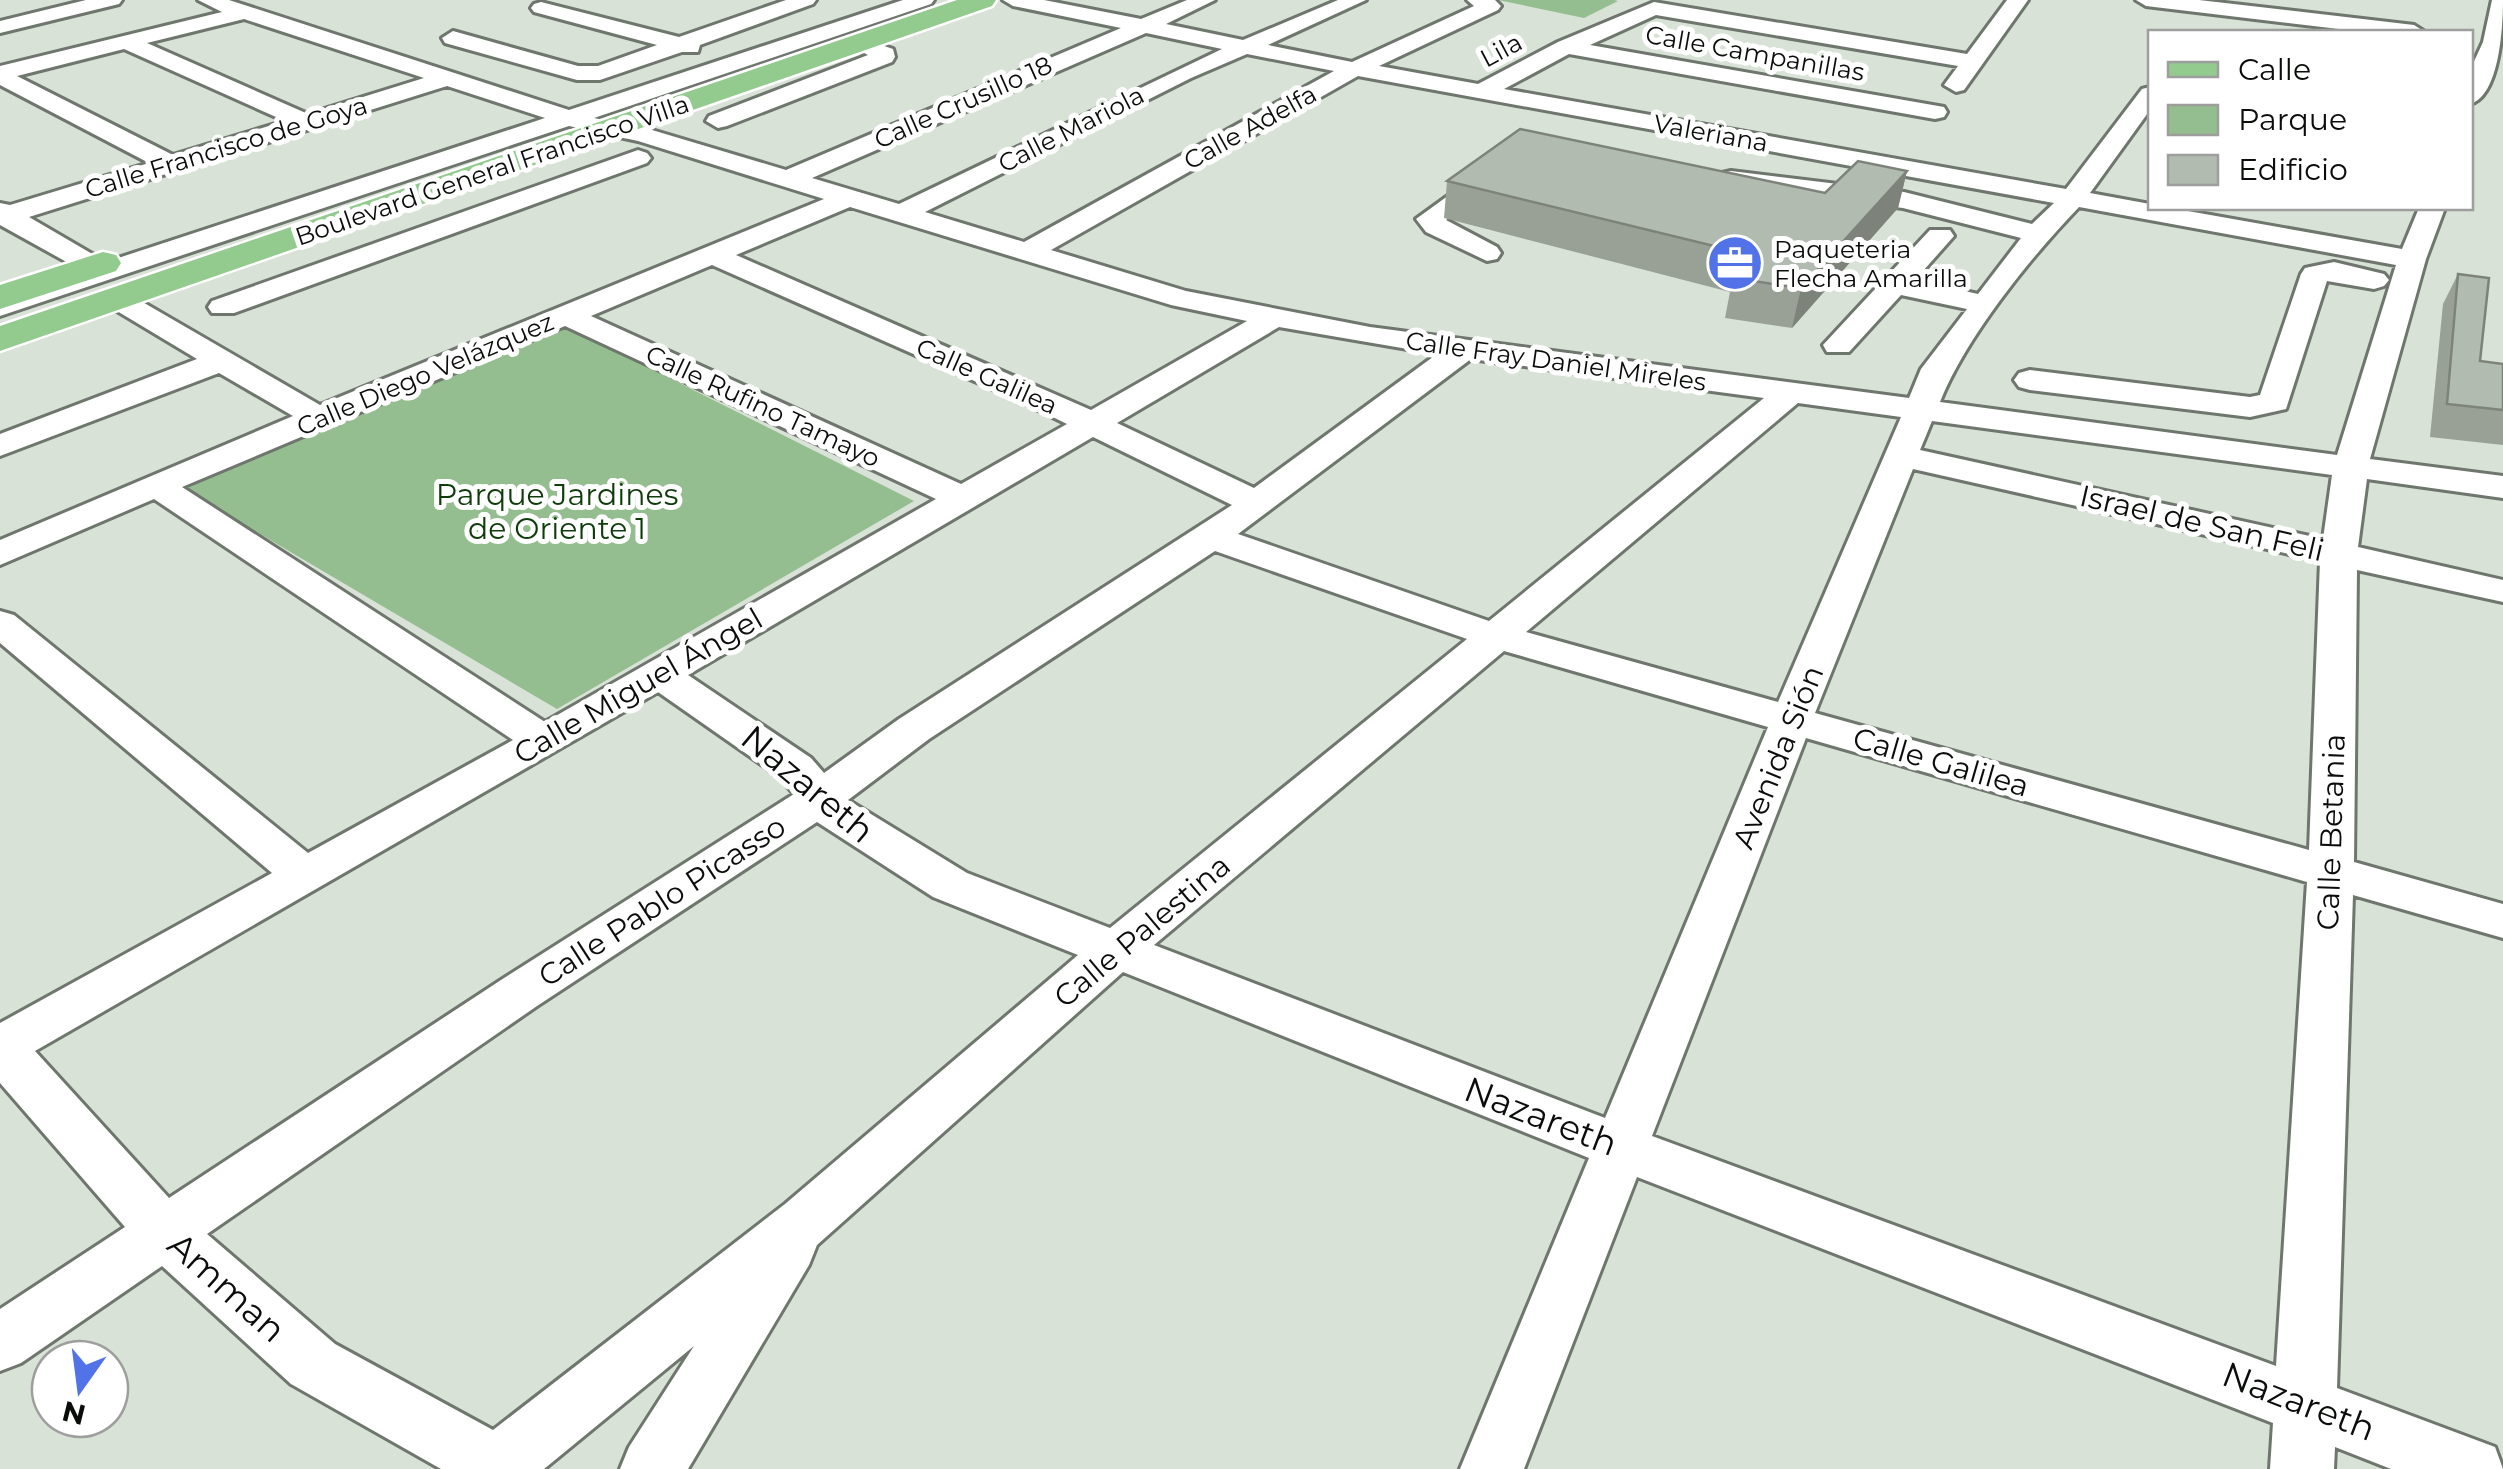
<svg xmlns="http://www.w3.org/2000/svg" width="2503" height="1469" viewBox="0 0 2503 1469" font-family="Montserrat,sans-serif">
  <style>
    .green { fill: #94be8f }
    .lines { fill: none; stroke-linecap: round; stroke-linejoin: round }
    .minor-casing { stroke: #6e766d; stroke-width: 6 }
    .major-casing { stroke: #fff; stroke-width: 5 }
    .minor { fill: #fff; fill-rule: evenodd }
    .major { fill: #92cb8d; fill-rule: evenodd }
    .wall { fill: #99a197 }
    .shaded-wall { fill: #7d837b }
    .building { fill: #b2bbb0; stroke: #7d837b; stroke-width: 2.5 }
    .labels { text-anchor: middle; dominant-baseline: central; stroke-width: 10; stroke-linejoin: round; paint-order: stroke }
    .far-street-label { font-size: 25px; fill: #0a0d0a; stroke: #fff }
    .far-poi-label { font-size: 25px; fill: #0a0d0a; stroke: #fff; text-anchor: start }
    .park-label { font-size: 30px; fill: #0e3c0a; stroke: #fff }
    .street-label { font-size: 30px; fill: #0a0d0a; stroke: #fff }
    .near-street-label { font-size: 35px; fill: #0a0d0a; stroke: #fff }
  </style>
  <rect width="100%" height="100%" fill="#d8e2d6"/>
  <g class="green">
    <path d="M 1498,0 L 1614,0 L 1618,1 L 1584,18 Z"/>
    <path d="M 558,322 L 914,501 L 557,709 L 180,487 Z"/>
  </g>
  <g class="lines">
    <g class="minor-casing">
      <g id="minor">
        <path d="M 86,0 L 122,0 L 119,4 L 0,33 L 0,21 Z"/>
        <path d="M 198,0 L 229,0 L 569,110 L 903,0 L 934,0 L 931,4 L 594,118 L 652,130 L 786,170 L 1121,28 L 1013,6 L 1003,0 L 1044,0 L 1141,19 L 1187,0 L 1215,0 L 1166,24 L 1243,40 L 1338,0 L 1366,0 L 1268,45 L 1352,62 L 1474,6 L 1467,0 L 1495,0 L 1501,6 L 1498,10 L 1379,66 L 1478,84 L 1558,42 L 1654,2 L 1967,54 L 2007,0 L 2028,0 L 1964,90 L 1956,92 L 1944,85 L 1958,66 L 1656,15 L 1590,45 L 1944,107 L 1947,112 L 1944,117 L 1935,119 L 1569,54 L 1504,89 L 2066,189 L 2142,89 L 2150,87 L 2150,110 L 2090,193 L 2150,204 L 2150,208 L 2171,208 L 2402,249 L 2419,208 L 2445,208 L 2426,259 L 2370,459 L 2503,476 L 2503,498 L 2367,479 L 2358,547 L 2503,580 L 2503,602 L 2357,570 L 2354,862 L 2503,904 L 2503,938 L 2353,895 L 2337,1388 L 2495,1447 L 2503,1469 L 2391,1469 L 2335,1447 L 2334,1469 L 2270,1469 L 2273,1423 L 1637,1177 L 1524,1469 L 1460,1469 L 1589,1158 L 1123,972 L 817,1245 L 809,1265 L 688,1469 L 620,1469 L 629,1447 L 694,1346 L 544,1469 L 441,1469 L 291,1384 L 162,1266 L 21,1363 L 0,1371 L 0,1309 L 125,1227 L 0,1083 L 0,1023 L 272,873 L 0,643 L 0,611 L 14,615 L 308,853 L 513,740 L 154,499 L 0,565 L 0,540 L 293,416 L 219,373 L 0,456 L 0,434 L 197,359 L 107,305 L 102,299 L 107,293 L 127,293 L 320,405 L 824,199 L 638,141 L 569,126 L 0,316 L 0,297 L 81,270 L 0,225 L 0,203 L 10,205 L 149,163 L 0,85 L 0,66 L 222,12 ZM 244,19 L 424,78 L 308,114 L 147,43 ZM 1146,33 L 1222,49 L 899,204 L 812,178 ZM 124,49 L 285,121 L 173,155 L 17,76 ZM 1247,54 L 1334,71 L 1024,242 L 925,212 L 1191,78 ZM 1358,76 L 2054,203 L 2032,224 L 1904,192 L 1731,171 L 1722,173 L 1718,179 L 1731,187 L 1903,208 L 2021,238 L 1978,294 L 1915,280 L 1954,236 L 1950,230 L 1930,230 L 1823,345 L 1827,352 L 1849,352 L 1901,295 L 1967,309 L 1921,369 L 1909,398 L 1370,327 L 1186,291 L 1051,250 ZM 447,86 L 545,118 L 106,262 L 29,217 ZM 850,207 L 1171,305 L 1247,321 L 1091,410 L 736,255 ZM 2079,207 L 2396,265 L 2337,455 L 1940,402 C 1966,337 2030,258 2079,207 ZM 712,265 L 1022,402 L 1067,424 L 961,484 L 591,316 ZM 565,326 L 936,499 L 545,722 L 182,487 ZM 1279,327 L 1437,354 L 1254,488 L 1117,423 ZM 1471,359 L 1764,398 L 1489,621 L 1238,534 ZM 1798,403 L 1901,417 L 1778,702 L 1526,632 ZM 1932,421 L 2332,475 L 2323,539 L 1920,450 ZM 1093,437 L 1232,505 L 899,719 L 824,773 L 811,758 L 688,675 ZM 1913,469 L 2320,561 L 2309,850 L 1815,713 ZM 1215,551 L 1467,639 L 1110,928 L 967,873 L 848,800 L 929,739 ZM 1504,651 L 1768,727 L 1605,1118 L 1154,945 ZM 658,692 L 781,778 L 794,794 L 501,980 L 169,1198 L 35,1051 ZM 1806,738 L 2307,882 L 2276,1366 L 1652,1136 ZM 817,822 L 933,897 L 1078,955 L 785,1204 L 493,1430 L 335,1344 L 207,1234 L 537,1006 Z"/>
        <path d="M 786,0 L 816,0 L 813,4 L 700,45 L 698,52 L 682,52 L 600,80 L 577,80 L 445,43 L 442,38 L 453,31 L 578,66 L 598,66 L 657,45 L 534,12 L 531,8 L 534,4 L 541,2 L 679,37 Z"/>
        <path d="M 2136,0 L 2199,0 L 2414,25 L 2425,32 L 2364,32 L 2146,6 Z"/>
        <path d="M 2492,0 L 2503,0 C 2503,25 2500,96 2470,104 L 2470,70 L 2483,42 Z"/>
        <path d="M 858,37 L 893,49 L 895,57 L 892,62 L 727,126 L 718,128 L 706,121 L 709,116 L 868,55 L 847,44 Z"/>
        <path d="M 638,150 L 647,153 L 651,158 L 647,163 L 234,313 L 212,313 L 208,307 L 212,301 Z"/>
        <path d="M 1494,166 L 1507,174 L 1503,179 L 1446,220 L 1497,247 L 1501,253 L 1497,259 L 1487,261 L 1426,232 L 1416,219 L 1485,169 Z"/>
        <path d="M 2334,262 L 2384,274 L 2389,280 L 2384,286 L 2374,289 L 2327,281 L 2286,409 L 2250,417 L 2030,390 L 2019,387 L 2014,380 L 2019,373 L 2030,370 L 2250,397 L 2260,395 L 2301,274 L 2305,268 Z"/>
      </g>
    </g>
    <g class="major-casing">
      <g id="major">
        <path d="M 957,0 L 996,0 L 992,6 L 0,351 L 0,326 Z"/>
        <path d="M 103,252 L 116,255 L 121,263 L 116,271 L 0,309 L 0,285 Z"/>
      </g>
    </g>
    <use href="#minor" class="minor"/>
    <use href="#major" class="major"/>
  </g>
  <g class="wall">
    <path d="M 1907,171 L 1898,208 L 1792,328 L 1725,318 L 1730,292 L 1444,218 L 1447,181 L 1825,193 Z"/>
    <path d="M 2458,274 L 2480,361 L 2503,364 L 2503,445 L 2430,437 L 2443,304 Z"/>
  </g>
  <path class="shaded-wall" d="M 1907,171 L 1898,208 L 1792,328 L 1801,288 Z"/>
  <g class="building">
    <path d="M 1520,129 L 1825,193 L 1858,161 L 1907,171 L 1801,288 L 1733,278 L 1755,256 L 1447,181 Z"/>
    <path d="M 2458,274 L 2489,278 L 2480,361 L 2503,364 L 2503,410 L 2447,404 Z"/>
  </g>
  <defs>
    <g id="office-disc" transform="scale(2.875)"><circle r="9.5" fill="#5273e7" stroke="#fff"/><path d="M-6-3h4V-5.5h4V-3h4V5H-6ZM-1-4.5V-3h2v-1.5ZM-6 0V1H6V0Z" fill="#fff"/></g>
  </defs>
  <g fill-rule="evenodd">
    <use href="#office-disc" x="1735" y="263"/>
  </g>
  <g class="labels">
    <g class="far-street-label">
      <text transform="translate(1501 50) rotate(-28)">Lila</text>
      <text transform="translate(1755 53) rotate(10)">Calle Campanillas</text>
      <text transform="translate(963 102) rotate(-24)">Calle Crusillo 18</text>
      <text transform="translate(1250 127) rotate(-29)">Calle Adelfa</text>
      <text transform="translate(1071 129) rotate(-27)">Calle Mariola</text>
      <text transform="translate(1711 133) rotate(10)">Valeriana</text>
      <text transform="translate(226 147) rotate(-17)">Calle Francisco de Goya</text>
      <text transform="translate(492 170) rotate(-19)">Boulevard General Francisco Villa</text>
      <text transform="translate(1556 361) rotate(8)">Calle Fray Daniel Mireles</text>
      <text transform="translate(425 374) rotate(-23)">Calle Diego Velázquez</text>
      <text transform="translate(987 376) rotate(24)">Calle Galilea</text>
      <text transform="translate(763 406) rotate(25)">Calle Rufino Tamayo</text>
    </g>
    <g class="far-poi-label">
      <text x="1774" y="249">Paqueteria<tspan x="1774" dy="29">Flecha Amarilla</tspan></text>
    </g>
    <g class="park-label">
      <text x="557" y="494">Parque Jardines<tspan x="557" dy="34">de Oriente 1</tspan></text>
    </g>
    <g class="street-label">
      <text transform="translate(2202 523) rotate(13)">Israel de San Feli</text>
      <text transform="translate(638 686) rotate(-30)">Calle Miguel Ángel</text>
      <text transform="translate(1778 757) rotate(-68)">Avenida Sión</text>
      <text transform="translate(1941 762) rotate(16)">Calle Galilea</text>
      <text transform="translate(2331 832) rotate(-88)">Calle Betania</text>
      <text transform="translate(662 901) rotate(-33)">Calle Pablo Picasso</text>
      <text transform="translate(1142 931) rotate(-40)">Calle Palestina</text>
    </g>
    <g class="near-street-label">
      <text transform="translate(808 784) rotate(40)">Nazareth</text>
      <text transform="translate(1541 1116) rotate(21)">Nazareth</text>
      <text transform="translate(227 1287) rotate(42)">Amman</text>
      <text transform="translate(2299 1401) rotate(21)">Nazareth</text>
    </g>
  </g>
  <rect x="2148" y="30" width="325" height="180" fill="#ffffff" stroke="#9d9e9d" stroke-width="2.5"/>
  <rect x="2168" y="62" width="50" height="15" fill="#92cb8d" stroke="#9d9e9d" stroke-width="2.5"/>
  <text x="2238" y="80" font-size="30" fill="#0a0d0a">Calle</text>
  <rect x="2168" y="105" width="50" height="30" fill="#94be8f" stroke="#9d9e9d" stroke-width="2.5"/>
  <text x="2238" y="130" font-size="30" fill="#0a0d0a">Parque</text>
  <rect x="2168" y="155" width="50" height="30" fill="#b2bbb0" stroke="#9d9e9d" stroke-width="2.5"/>
  <text x="2238" y="180" font-size="30" fill="#0a0d0a">Edificio</text>
  <g transform="translate(80 1389) rotate(194)"><circle r="48" fill="#ffffff" stroke="#9d9e9d" stroke-width="2.5"/>
  <path d="M0-8L18 38L0 25L-18 38Z" fill="#5273e7"/>
  <text y="-15" font-size="28" font-weight="bold" text-anchor="middle" fill="#0a0d0a">N</text>
  </g>
</svg>
